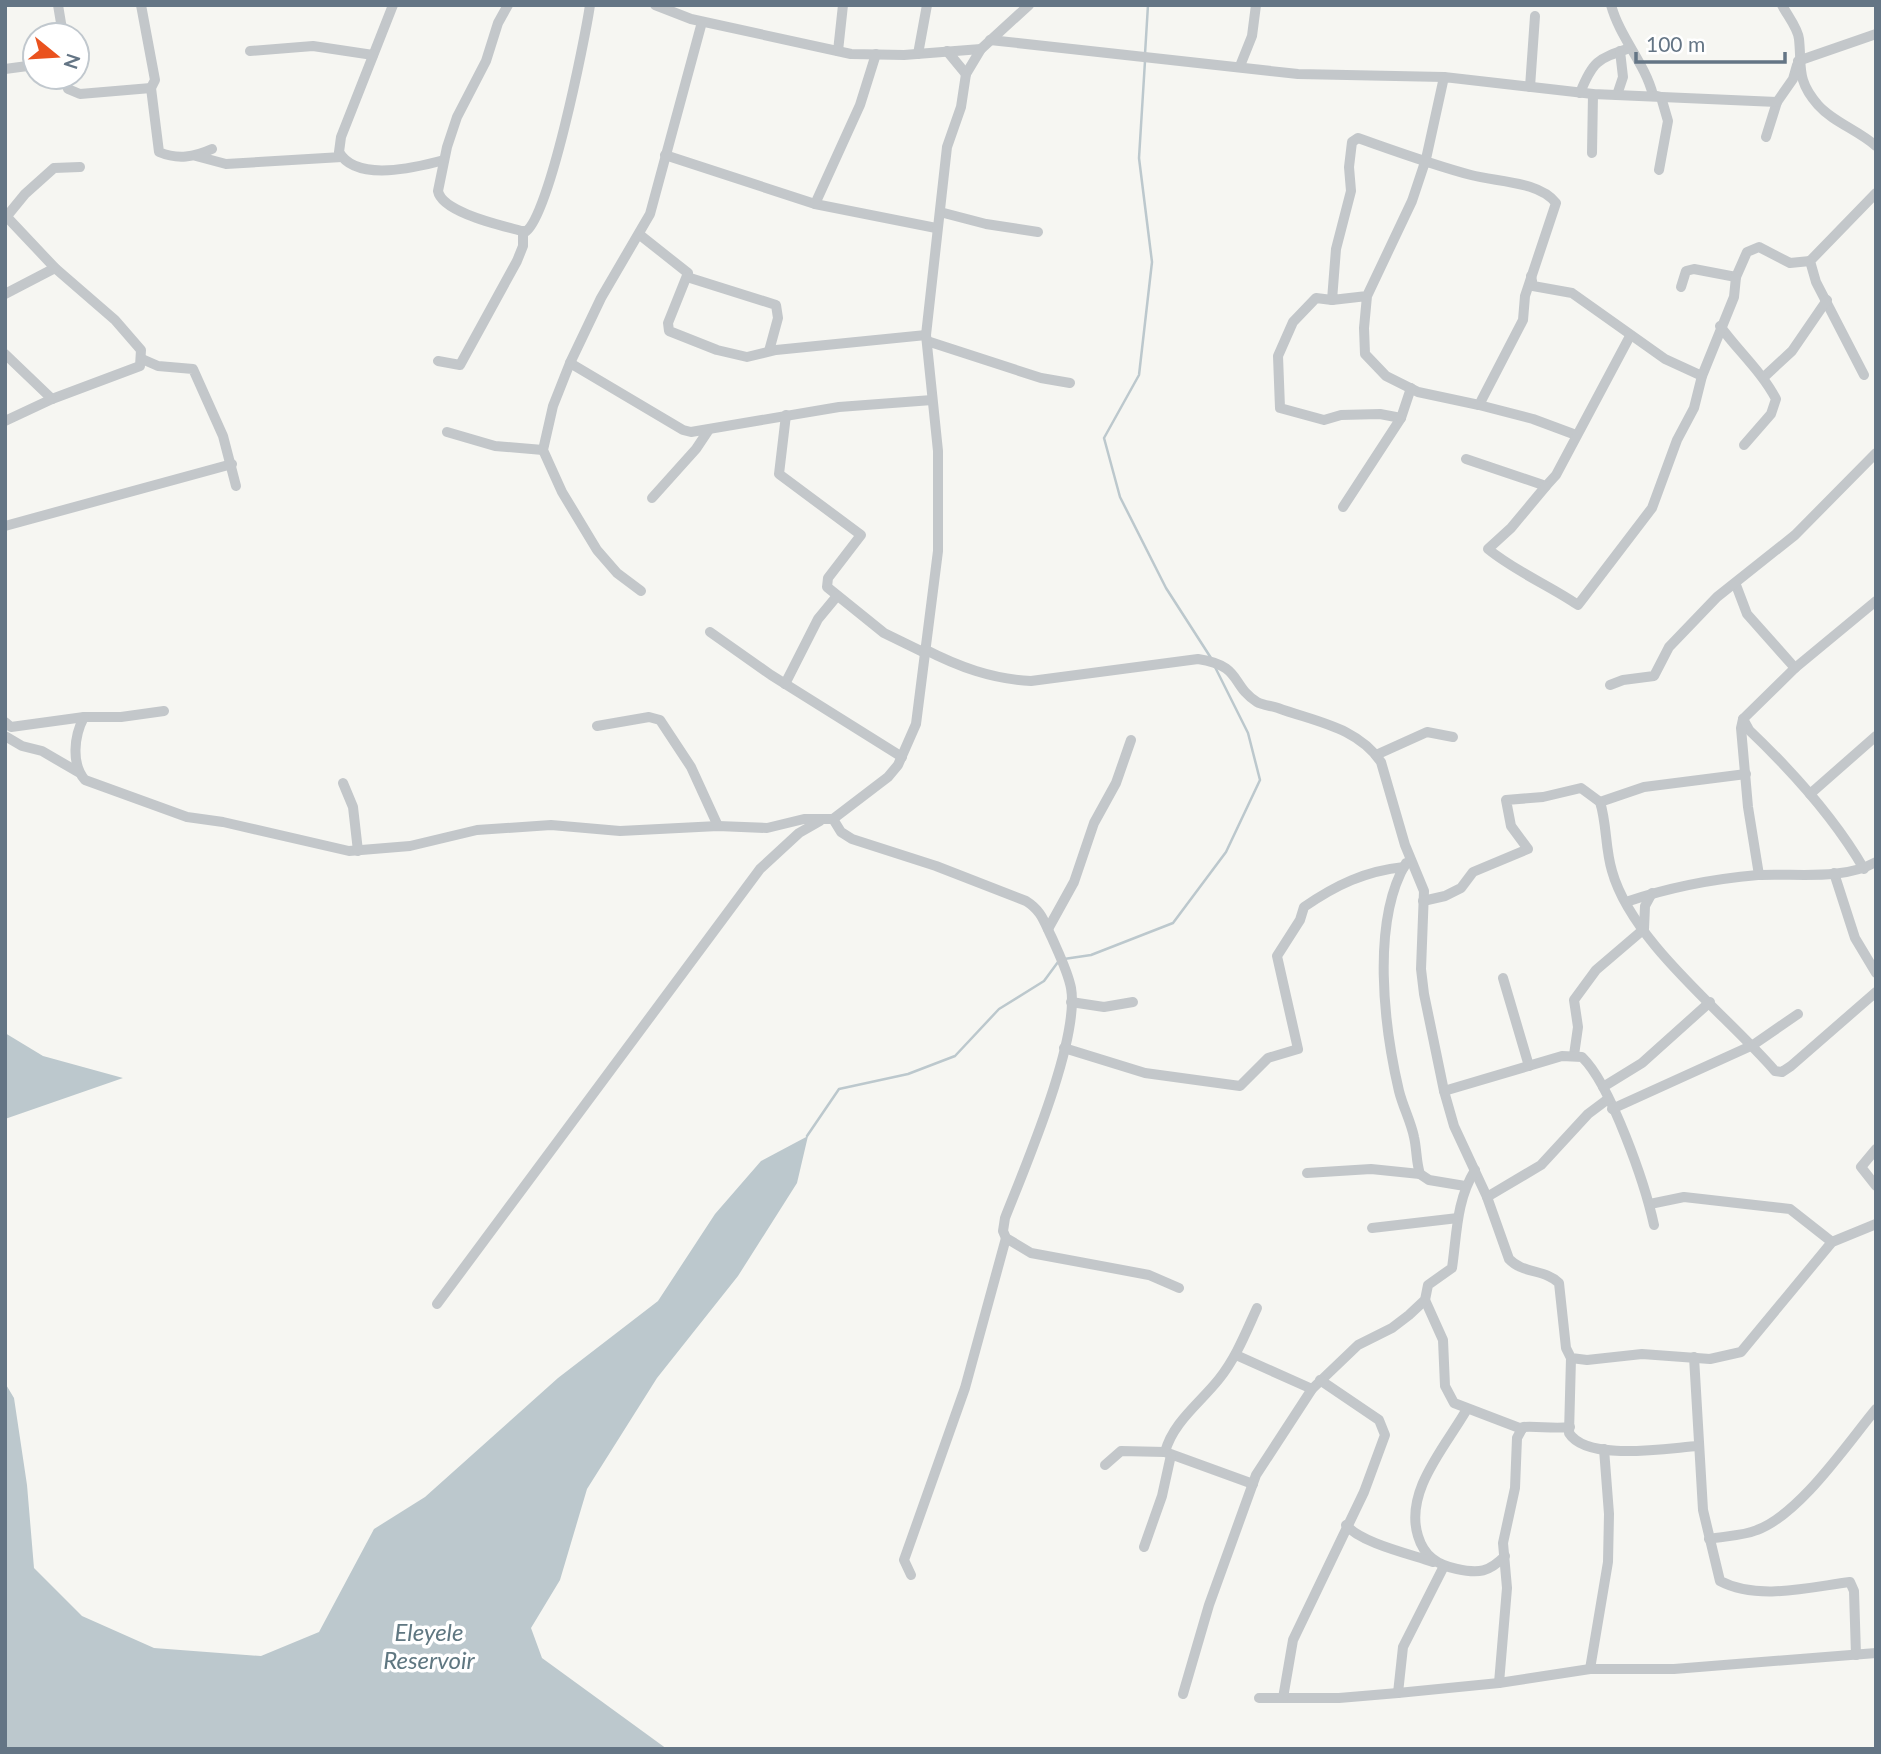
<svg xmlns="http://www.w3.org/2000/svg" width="1881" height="1754" viewBox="0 0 1881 1754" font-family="Lato,sans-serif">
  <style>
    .water { fill: #bcc8cd }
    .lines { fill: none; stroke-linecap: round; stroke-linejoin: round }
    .stream { stroke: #bcc8cd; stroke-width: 2.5 }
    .minor { stroke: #c3c7ca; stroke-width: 10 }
    .labels { text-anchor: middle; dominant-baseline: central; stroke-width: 7; stroke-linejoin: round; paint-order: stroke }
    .water-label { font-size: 24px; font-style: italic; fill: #5f7781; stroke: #fff }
  </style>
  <rect width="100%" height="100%" fill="#f6f6f2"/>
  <g class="water">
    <path d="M 5,1033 L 43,1056 L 123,1078 L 5,1119 Z"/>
    <path d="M 808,1136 L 797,1183 L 738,1276 L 657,1378 L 587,1489 L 560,1580 L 531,1628 L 542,1658 L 667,1749 L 5,1749 L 5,1383 L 14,1398 L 27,1485 L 34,1568 L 82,1616 L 154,1648 L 261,1656 L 319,1632 L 374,1529 L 425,1497 L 558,1378 L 658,1301 L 715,1214 L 761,1161 Z"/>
  </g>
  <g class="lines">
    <g class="stream">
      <path d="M 1145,54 L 1148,5"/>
      <path d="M 1145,61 L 1139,158 L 1152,262 L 1139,375 L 1104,438 L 1120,497 L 1166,588 L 1211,658"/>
      <path d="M 1064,959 L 1091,955 L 1173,923 L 1226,852 L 1260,780 L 1248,733 L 1215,667"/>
      <path d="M 807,1136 L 839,1089 L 908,1074 L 955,1056 L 999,1009 L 1044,981 L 1058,962"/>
    </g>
    <g class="minor">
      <path d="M 58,5 L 63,35"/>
      <path d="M 141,5 L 155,80 L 151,88 L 159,152 C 178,160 194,157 212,149"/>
      <path d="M 393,5 L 341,137 L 339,152 C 356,183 418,167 444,160"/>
      <path d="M 508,5 L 498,23 L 486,61 L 457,117 L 447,147 L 438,191 C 442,213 505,226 525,232 C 549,219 585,39 590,5"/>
      <path d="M 655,5 L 691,19 L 851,54 L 904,55 L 981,49"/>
      <path d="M 1611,5 C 1620,38 1645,63 1653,95 L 1661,97 L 1668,121 L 1659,170"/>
      <path d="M 1782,5 C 1787,15 1798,28 1799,39 C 1802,67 1796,80 1818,105 C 1833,122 1858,130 1876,146"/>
      <path d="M 990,40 L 1298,74 L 1444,77"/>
      <path d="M 250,51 L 313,46 L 373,55"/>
      <path d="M 838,51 L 843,5"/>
      <path d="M 947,51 L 966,74"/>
      <path d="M 918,54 L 927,5"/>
      <path d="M 1798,61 L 1876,34"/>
      <path d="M 1240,66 L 1252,36 L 1256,5"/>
      <path d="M 5,69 L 35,65"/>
      <path d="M 65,77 L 68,89 L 80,94 L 151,88"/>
      <path d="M 1530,87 L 1535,16"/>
      <path d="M 1580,93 C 1593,60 1598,59 1630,48"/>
      <path d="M 1617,95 L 1623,77 L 1620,51"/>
      <path d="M 1766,137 L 1777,102 L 1793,79 L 1797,65"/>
      <path d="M 1592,153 L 1593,94"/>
      <path d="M 665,155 L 815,204 L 936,228"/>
      <path d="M 196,156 L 226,164 L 342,157"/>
      <path d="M 815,204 L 860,105 L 876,54"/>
      <path d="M 940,212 L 986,224 L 1038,232"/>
      <path d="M 5,215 L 55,268 L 115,320 L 141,350 L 140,366 L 52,399 L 5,421"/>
      <path d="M 7,216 L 25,194 L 54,168 L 80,167"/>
      <path d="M 640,235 L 688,273 L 668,323 L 669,331 L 717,350 L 747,357 L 776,350 L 926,335"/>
      <path d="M 1531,276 L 1533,286 L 1572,293 L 1665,359 L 1702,376"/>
      <path d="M 687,277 L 776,305 L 778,318 L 769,351"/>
      <path d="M 1681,287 L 1686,271 L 1694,269 L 1736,277"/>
      <path d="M 5,294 L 55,268"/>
      <path d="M 1367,296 L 1332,300 L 1336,249 L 1351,191 L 1349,167 L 1352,142 L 1358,138 C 1395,151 1433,165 1471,175 C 1497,182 1539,181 1556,203 L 1525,296 L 1523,320 L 1479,405 L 1418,392 L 1386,376 L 1365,354 L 1364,328 L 1367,296 L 1412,201 L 1426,159 L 1444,77 L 1593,94 L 1777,102"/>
      <path d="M 1332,300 L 1316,298 L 1293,322 L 1278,356 L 1280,408 L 1324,420 L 1341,415 L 1380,414 L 1401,418 L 1343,507"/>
      <path d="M 1720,326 C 1738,351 1762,372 1776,399 L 1771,414 L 1744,445"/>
      <path d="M 927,341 L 1041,378 L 1070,383"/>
      <path d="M 5,354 L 52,399"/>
      <path d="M 142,359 L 158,366 L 193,369 L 223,436 L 236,486"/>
      <path d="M 438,361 L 460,365 L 517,261 L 523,246 L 523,231"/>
      <path d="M 570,363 L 683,430 L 691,432 L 839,407 L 932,400"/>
      <path d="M 1864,375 L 1816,282 L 1810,261 L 1876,193"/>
      <path d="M 1764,377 L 1792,351 L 1827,300"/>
      <path d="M 1479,405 L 1533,419 L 1576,435"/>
      <path d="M 786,415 L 779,474 L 861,535 L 828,578 L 827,587 L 884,633 L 923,652"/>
      <path d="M 1401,418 L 1411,388"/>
      <path d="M 447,432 L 495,446 L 543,450"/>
      <path d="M 1466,459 L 1546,486 L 1556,475 L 1630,336"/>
      <path d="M 1546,486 L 1511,528 L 1488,549 C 1516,572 1549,585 1578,605 L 1652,508 L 1677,440 L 1694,408 L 1702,376 L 1734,297 L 1736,277 L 1747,252 L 1759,247 L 1790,263 L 1810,261"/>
      <path d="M 652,498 L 696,449 L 708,431"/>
      <path d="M 5,526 L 232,464"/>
      <path d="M 1736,585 L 1747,614 L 1795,668"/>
      <path d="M 641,591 L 617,573 L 597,550 L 562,492 L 543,450 L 553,406 L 570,363 L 601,298 L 650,214 L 702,22"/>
      <path d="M 710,632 L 771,675 L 902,757"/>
      <path d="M 924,649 C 959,667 992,679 1031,681 L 1198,659 C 1243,666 1230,685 1257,702 C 1262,705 1272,706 1278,708 C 1316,722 1357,727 1381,762 L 1405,845 L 1424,891 L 1421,969 L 1424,994 L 1444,1091 L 1454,1126 L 1487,1197 L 1509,1259 C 1523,1274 1545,1269 1559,1283 L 1566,1348 L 1571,1358 L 1587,1360 L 1642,1354 L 1710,1359 L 1741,1352 L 1832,1242 L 1876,1224"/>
      <path d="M 785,684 L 818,619 L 837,596"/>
      <path d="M 1610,685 L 1623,680 L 1654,676 L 1669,647 L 1717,597 L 1795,535 L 1876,453"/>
      <path d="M 164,711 L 121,717 L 84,717 C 74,736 71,764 85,780 L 187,817 L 223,822 L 349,851 L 410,846 L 477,830 L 551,825 L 620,831 L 718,826 L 767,828 L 804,819 L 833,819 L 888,777 L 898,765 L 916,724 L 938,551 L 938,451 L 926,335 L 947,147 L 961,107 L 966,74 L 981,49 L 1029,5"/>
      <path d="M 1743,719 L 1749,730 C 1792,771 1834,817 1864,869"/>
      <path d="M 5,722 L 11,727 L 84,717"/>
      <path d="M 597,726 L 649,717 L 660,720 L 691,767 L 718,826"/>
      <path d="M 5,736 L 22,746 L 42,751 L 78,772"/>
      <path d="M 1376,755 L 1427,732 L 1453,737"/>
      <path d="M 343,783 L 353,807 L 358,851"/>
      <path d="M 1810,794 L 1876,736"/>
      <path d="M 1600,802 L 1644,787 L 1746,774"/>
      <path d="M 833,819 L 841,832 L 852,839 L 936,866 L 1026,901 C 1042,911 1044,922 1052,938 C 1059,954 1068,972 1071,988 C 1080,1039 1025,1167 1005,1218 L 1003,1231 L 1006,1238 L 1031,1253 L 1149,1275 L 1179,1288"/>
      <path d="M 1406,863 C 1371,922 1384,1027 1399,1091 C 1403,1107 1411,1122 1414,1137 C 1417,1150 1416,1162 1420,1174 L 1429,1180 L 1465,1186"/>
      <path d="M 1834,873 L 1855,938 L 1876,973"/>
      <path d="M 1759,875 L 1748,807 L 1741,728 L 1743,719 L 1795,668 L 1876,601"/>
      <path d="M 1423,901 L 1445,896 L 1461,888 L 1473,872 L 1528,849 L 1511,826 L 1506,800 L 1543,797 L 1581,788 L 1600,802 C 1607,824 1605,848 1612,871 C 1632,943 1726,1014 1775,1071 L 1782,1072 L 1791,1066 L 1876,992"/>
      <path d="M 1626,902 C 1670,887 1712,879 1758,875 C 1796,873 1842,881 1876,862"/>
      <path d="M 1048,929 L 1074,882 L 1094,823 L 1116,783 L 1131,740"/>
      <path d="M 1503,978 L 1529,1066"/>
      <path d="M 1071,1002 L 1104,1007 L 1133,1002"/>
      <path d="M 1064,1048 L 1145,1073 L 1240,1086 L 1268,1058 L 1298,1049 L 1277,956 L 1300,920 L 1304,907 C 1336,885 1365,871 1404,867"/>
      <path d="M 1574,1055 L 1578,1027 L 1574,1000 L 1596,970 L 1644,929 L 1645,906 L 1652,893"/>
      <path d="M 1603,1087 L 1642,1063 L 1710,1002"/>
      <path d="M 1444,1091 L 1562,1056 L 1582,1057 C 1611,1085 1645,1184 1654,1225"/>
      <path d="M 1612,1109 L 1753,1045 L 1798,1014"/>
      <path d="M 1876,1149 L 1861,1167 L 1876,1186"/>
      <path d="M 1307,1173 L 1371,1169 L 1420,1174"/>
      <path d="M 1487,1197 L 1541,1165 L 1588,1114 L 1608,1099"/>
      <path d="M 1650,1204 L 1684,1197 L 1790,1209 L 1832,1242"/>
      <path d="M 1372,1228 L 1458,1218"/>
      <path d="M 1425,1300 L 1443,1340 L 1445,1386 L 1454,1403 L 1522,1429"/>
      <path d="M 437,1304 L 760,869 L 799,833 L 820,821"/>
      <path d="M 1236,1355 L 1312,1389"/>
      <path d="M 1694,1357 L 1703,1510 L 1720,1581 C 1758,1601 1810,1587 1850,1582 L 1854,1591 L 1856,1655"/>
      <path d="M 1571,1358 L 1569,1433 C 1587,1462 1667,1448 1698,1446"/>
      <path d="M 1467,1409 C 1446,1446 1404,1491 1418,1536 C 1424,1556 1437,1565 1457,1569 C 1479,1574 1489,1572 1505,1556"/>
      <path d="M 1165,1452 C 1173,1422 1200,1403 1219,1379 C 1236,1358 1246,1332 1257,1308"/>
      <path d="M 1105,1465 L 1121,1451 L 1165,1452 L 1253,1484"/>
      <path d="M 1346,1525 C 1361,1543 1410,1554 1433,1562"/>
      <path d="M 1709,1539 C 1724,1536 1743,1536 1757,1530 C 1800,1514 1847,1444 1876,1409"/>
      <path d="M 1144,1547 L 1162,1496 L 1171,1455"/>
      <path d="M 911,1575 L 904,1560 L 965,1388 L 1006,1238"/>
      <path d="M 1590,1669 L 1608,1562 L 1609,1514 L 1604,1449"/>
      <path d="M 1499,1683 L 1507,1588 L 1503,1543 L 1515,1488 L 1517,1438 L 1523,1427 C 1538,1426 1554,1429 1570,1427"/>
      <path d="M 1398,1693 L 1403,1647 L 1444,1566"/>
      <path d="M 1183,1694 L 1209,1605 L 1256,1475 L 1312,1389 L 1358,1345 L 1392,1328 L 1409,1315 L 1425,1300 L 1428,1285 L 1452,1268 C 1457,1234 1456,1201 1475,1170"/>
      <path d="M 1259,1698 L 1339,1698 L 1398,1693 L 1499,1683 L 1590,1669 L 1674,1669 L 1876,1653"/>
      <path d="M 1283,1698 L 1293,1640 L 1364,1492 L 1385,1435 L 1379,1420 L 1320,1380"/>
    </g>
  </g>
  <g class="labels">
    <g class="water-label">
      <text x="429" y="1631">Eleyele<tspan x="429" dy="28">Reservoir</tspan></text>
    </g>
  </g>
  <rect width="1881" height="1754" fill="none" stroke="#647585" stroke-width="14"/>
  <g transform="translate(56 56) rotate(108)"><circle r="33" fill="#ffffff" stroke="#c1c8ce" stroke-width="2"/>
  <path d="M0-5L12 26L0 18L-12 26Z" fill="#ea521e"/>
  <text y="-10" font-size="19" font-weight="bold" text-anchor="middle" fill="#647585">N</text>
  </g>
  <path d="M1636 52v10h149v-10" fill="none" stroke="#647585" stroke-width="3.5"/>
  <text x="1646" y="52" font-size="21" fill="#647585" stroke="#ffffff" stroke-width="5" paint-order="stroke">100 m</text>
</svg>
